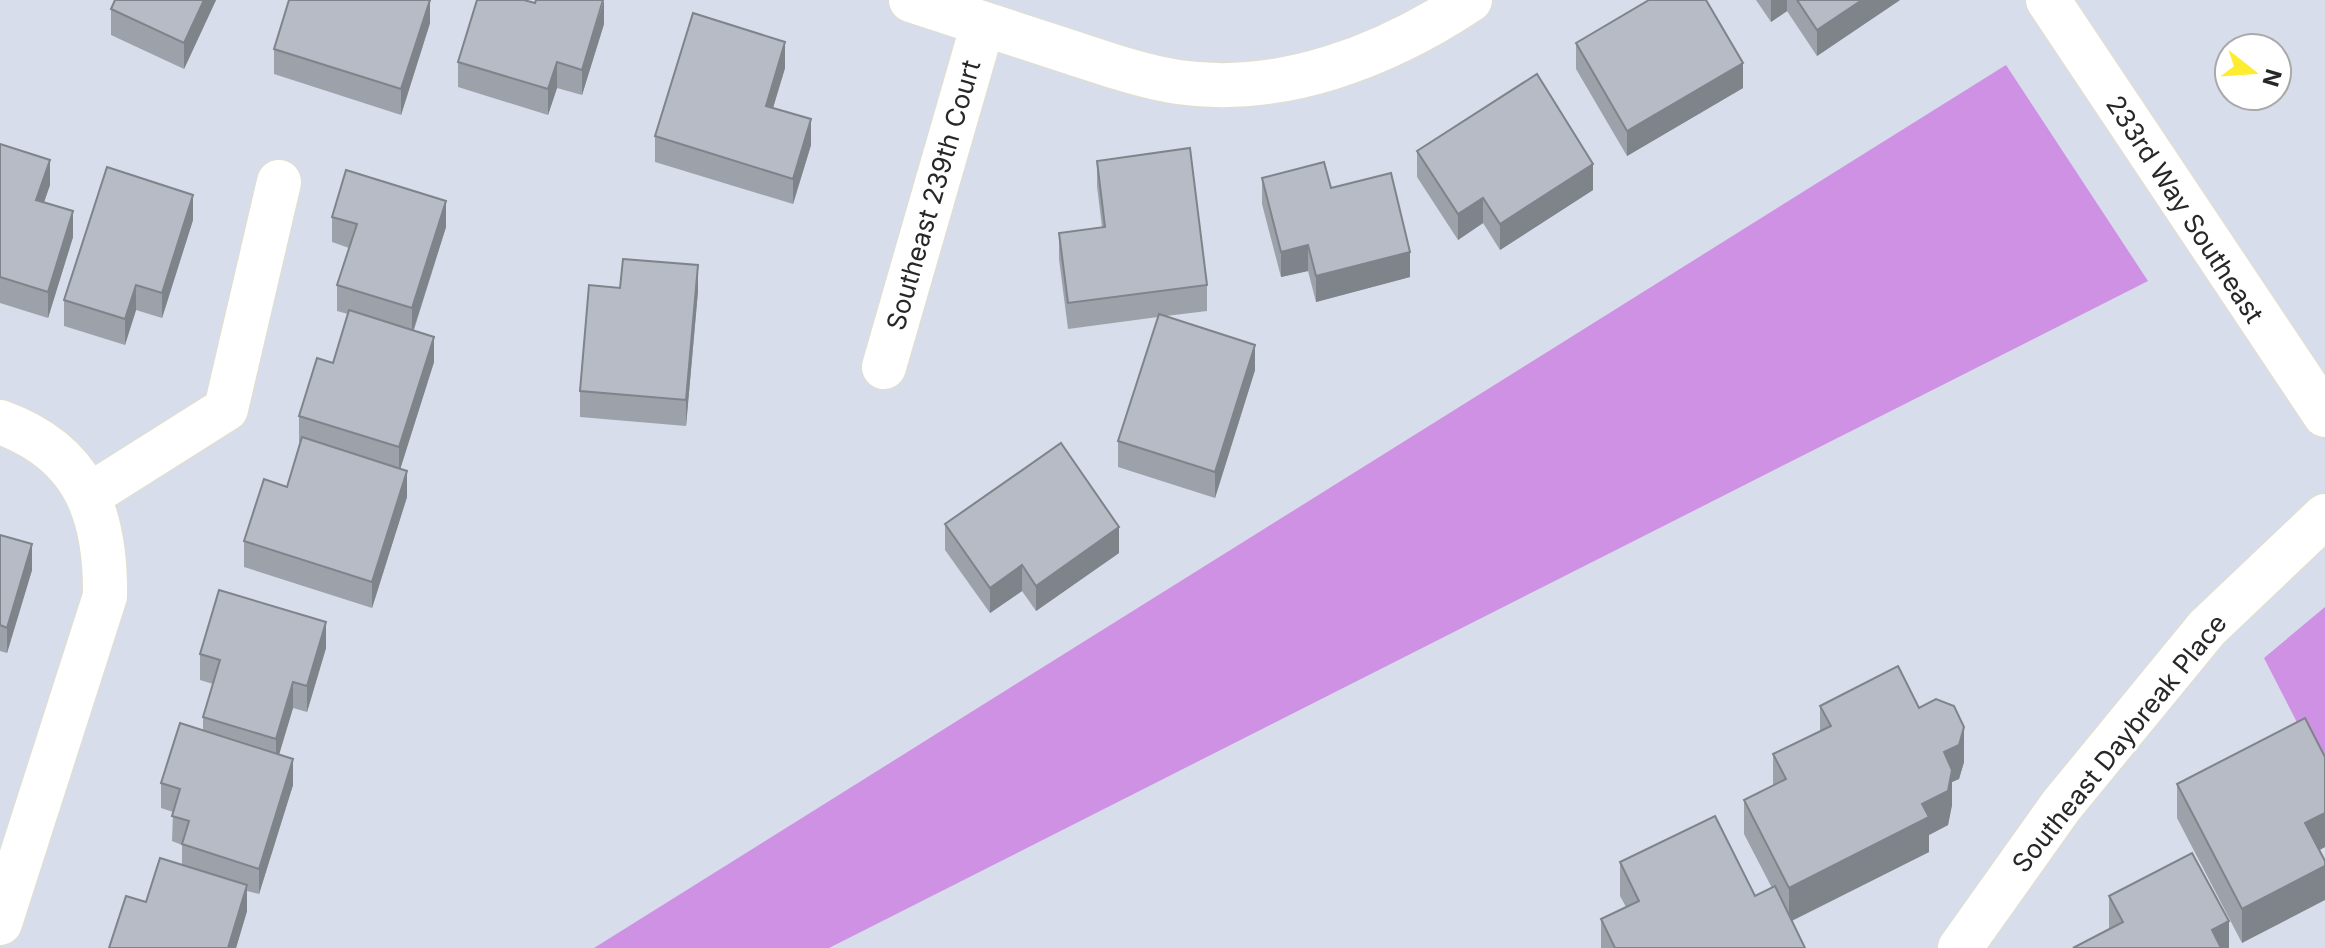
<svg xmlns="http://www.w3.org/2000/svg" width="2325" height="948" viewBox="0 0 2325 948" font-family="Inter,sans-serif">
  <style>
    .green { fill: #cf91e3 }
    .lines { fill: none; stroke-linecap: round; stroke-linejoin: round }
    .minor-casing { stroke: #e1dfcc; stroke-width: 46 }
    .minor { stroke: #fff; stroke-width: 44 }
    .wall { fill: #9da1a9 }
    .shaded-wall { fill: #7f838a }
    .building { fill: #b6bbc5; stroke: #7f838a; stroke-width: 2 }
    .labels { text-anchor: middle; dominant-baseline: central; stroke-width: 6; stroke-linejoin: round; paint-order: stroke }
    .street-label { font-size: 26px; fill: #272727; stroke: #fff }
  </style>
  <rect width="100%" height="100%" fill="#d7ddea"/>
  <g class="green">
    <path d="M 2006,65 L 2148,281 L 829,948 L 594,948 Z"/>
    <path d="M 2325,607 L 2325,777 L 2264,658 Z"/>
  </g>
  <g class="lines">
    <g class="minor-casing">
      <g id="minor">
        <path d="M 911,0 C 963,17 1015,34 1067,51 C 1104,63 1140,76 1178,82 C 1281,97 1386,56 1470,0"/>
        <path d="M 2048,0 L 2325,415"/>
        <path d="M 884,367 L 983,24"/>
        <path d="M 0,422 C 83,452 106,512 105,596 L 0,923"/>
        <path d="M 88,496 L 226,409 L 279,182"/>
        <path d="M 1960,948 L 2061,806 L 2207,628 L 2325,516"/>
      </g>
    </g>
    <use href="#minor" class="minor"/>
  </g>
  <g class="wall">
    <path d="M 115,0 L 216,0 L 184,69 L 111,35 L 111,9 Z"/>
    <path d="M 430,0 L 430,23 L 401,115 L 274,74 L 274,49 Z"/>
    <path d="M 1756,0 L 1900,0 L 1817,56 L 1787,11 L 1771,22 Z"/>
    <path d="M 604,24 L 582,95 L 557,88 L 548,115 L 458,87 L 458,62 Z"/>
    <path d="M 1576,43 L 1743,88 L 1627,156 L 1576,69 Z"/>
    <path d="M 785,68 L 773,108 L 811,145 L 793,204 L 655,162 L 655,136 Z"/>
    <path d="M 0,144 L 50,185 L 44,202 L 73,237 L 48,318 L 0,303 Z"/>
    <path d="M 1417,151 L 1593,190 L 1500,250 L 1483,223 L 1458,240 L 1417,177 Z"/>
    <path d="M 1097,161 L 1207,285 L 1207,311 L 1166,316 L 1255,370 L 1215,498 L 1118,467 L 1118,441 L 1158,317 L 1068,329 L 1059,259 L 1059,233 L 1102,227 L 1097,186 Z"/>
    <path d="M 1262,178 L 1331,188 L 1410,277 L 1316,302 L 1308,271 L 1281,277 L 1262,204 Z"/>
    <path d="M 332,217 L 446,227 L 414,330 L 434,362 L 400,469 L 407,497 L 372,608 L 244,567 L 244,541 L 287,487 L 300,442 L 299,442 L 299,416 L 333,363 L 348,314 L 337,311 L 337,285 L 349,248 L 332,242 Z"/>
    <path d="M 193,220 L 162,318 L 136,310 L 125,345 L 64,326 L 64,300 Z"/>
    <path d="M 620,288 L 698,291 L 686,426 L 580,417 L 580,391 Z"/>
    <path d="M 945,524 L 1119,553 L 1036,611 L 1022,591 L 990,613 L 945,550 Z"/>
    <path d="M 0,535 L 32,570 L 7,653 L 0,651 Z"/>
    <path d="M 326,648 L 307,712 L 293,708 L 279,754 L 293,785 L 259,894 L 247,891 L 247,911 L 236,948 L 109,948 L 146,902 L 182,865 L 182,845 L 172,841 L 173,812 L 161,808 L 161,783 L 203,730 L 203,717 L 213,684 L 200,680 L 200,654 Z"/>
    <path d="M 1820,706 L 1919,708 L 1964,762 L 1959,779 L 1952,782 L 1952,805 L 1948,825 L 1929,835 L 1929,852 L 1792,921 L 1805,948 L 1601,948 L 1601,919 L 1626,907 L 1620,896 L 1620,862 L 1755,896 L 1772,888 L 1744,834 L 1744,800 L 1773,786 L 1773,754 L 1820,731 Z"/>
    <path d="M 2177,784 L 2325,847 L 2319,850 L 2242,943 L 2177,818 Z"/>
    <path d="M 2109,896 L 2229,948 L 2109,930 Z"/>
  </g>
  <g class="shaded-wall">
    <path d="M 204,0 L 216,0 L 184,69 L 184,43 Z"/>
    <path d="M 430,0 L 430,23 L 401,115 L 401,89 Z"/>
    <path d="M 604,0 L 604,24 L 582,95 L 582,70 Z"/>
    <path d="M 1771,0 L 1787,0 L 1787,11 L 1771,22 Z"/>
    <path d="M 1862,0 L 1900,0 L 1817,56 L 1817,30 Z"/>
    <path d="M 785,42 L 785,68 L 766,131 L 766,106 Z"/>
    <path d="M 557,62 L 557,88 L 548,115 L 548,89 Z"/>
    <path d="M 1743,63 L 1743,88 L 1627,156 L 1627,131 Z"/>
    <path d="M 811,119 L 811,145 L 793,204 L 793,179 Z"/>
    <path d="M 50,160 L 50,185 L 36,225 L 36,200 Z"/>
    <path d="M 1593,164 L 1593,190 L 1500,250 L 1500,224 Z"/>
    <path d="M 193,195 L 193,220 L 162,318 L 162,293 Z"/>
    <path d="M 1483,198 L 1483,223 L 1458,240 L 1458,214 Z"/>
    <path d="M 446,201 L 446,227 L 412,334 L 412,308 Z"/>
    <path d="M 73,211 L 73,237 L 48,318 L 48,292 Z"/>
    <path d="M 1308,245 L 1308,271 L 1281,277 L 1281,252 Z"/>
    <path d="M 1410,252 L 1410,277 L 1316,302 L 1316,276 Z"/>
    <path d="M 698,265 L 698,291 L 686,426 L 686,400 Z"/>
    <path d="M 136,285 L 136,310 L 125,345 L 125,319 Z"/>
    <path d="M 434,337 L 434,362 L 399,473 L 399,447 Z"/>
    <path d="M 1255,345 L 1255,370 L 1215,498 L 1215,472 Z"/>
    <path d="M 407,471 L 407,497 L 372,608 L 372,582 Z"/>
    <path d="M 1119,527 L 1119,553 L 1036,611 L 1036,586 Z"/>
    <path d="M 32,544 L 32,570 L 7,653 L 7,628 Z"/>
    <path d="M 1022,565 L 1022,591 L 990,613 L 990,588 Z"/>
    <path d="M 326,622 L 326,648 L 307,712 L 307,686 Z"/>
    <path d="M 293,682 L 293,708 L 276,765 L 276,739 Z"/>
    <path d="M 1964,727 L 1964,762 L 1959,779 L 1952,782 L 1952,805 L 1948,825 L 1929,835 L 1929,852 L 1789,922 L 1789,888 L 1922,804 L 1944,752 Z"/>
    <path d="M 293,759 L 293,785 L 259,894 L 259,869 Z"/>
    <path d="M 2325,813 L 2325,847 L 2305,858 L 2305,823 Z"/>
    <path d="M 2325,866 L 2325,900 L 2242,943 L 2242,909 Z"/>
    <path d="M 247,885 L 247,911 L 236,948 L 228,948 Z"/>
    <path d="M 2229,921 L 2229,948 L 2212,948 L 2212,930 Z"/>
  </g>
  <g class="building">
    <path d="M 115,0 L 204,0 L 184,43 L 111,9 Z"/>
    <path d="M 289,0 L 430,0 L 401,89 L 274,49 Z"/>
    <path d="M 477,0 L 524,0 L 535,3 L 536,0 L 603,0 L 582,70 L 557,62 L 548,89 L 458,62 Z"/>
    <path d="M 1649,0 L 1706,0 L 1743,63 L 1627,131 L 1576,43 Z"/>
    <path d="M 1797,0 L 1862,0 L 1817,30 Z"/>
    <path d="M 693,13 L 785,42 L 766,106 L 811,119 L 793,179 L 655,136 Z"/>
    <path d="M 1537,74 L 1593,164 L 1500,224 L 1483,198 L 1458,214 L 1417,151 Z"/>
    <path d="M 0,144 L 50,160 L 36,200 L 73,211 L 48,292 L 0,277 Z"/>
    <path d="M 1190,148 L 1207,285 L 1068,303 L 1059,233 L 1105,227 L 1097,161 Z"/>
    <path d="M 1324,162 L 1331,188 L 1391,173 L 1410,252 L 1316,276 L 1308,245 L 1281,252 L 1262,178 Z"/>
    <path d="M 107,167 L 193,195 L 162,293 L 136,285 L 125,319 L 64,300 Z"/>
    <path d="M 346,170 L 446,201 L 412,308 L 337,285 L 357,224 L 332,217 Z"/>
    <path d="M 623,259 L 698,265 L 686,400 L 580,391 L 589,285 L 620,288 Z"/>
    <path d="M 349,310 L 434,337 L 399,447 L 299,416 L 317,358 L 333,363 Z"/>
    <path d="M 1159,314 L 1255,345 L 1215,472 L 1118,441 Z"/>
    <path d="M 302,437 L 407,471 L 372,582 L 244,541 L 264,479 L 287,487 Z"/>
    <path d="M 1061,443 L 1119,527 L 1036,586 L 1022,565 L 990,588 L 945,524 Z"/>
    <path d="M 0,535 L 32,544 L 7,628 L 0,625 Z"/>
    <path d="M 219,590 L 326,622 L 307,686 L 293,682 L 276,739 L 203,717 L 220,660 L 200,654 Z"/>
    <path d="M 1898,666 L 1919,708 L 1936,699 L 1954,706 L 1964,727 L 1959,745 L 1944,752 L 1952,770 L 1948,791 L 1922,804 L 1929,817 L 1789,888 L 1744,800 L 1786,779 L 1773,754 L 1831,726 L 1820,706 Z"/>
    <path d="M 2305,718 L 2325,757 L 2325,813 L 2305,823 L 2325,861 L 2325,866 L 2242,909 L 2177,784 Z"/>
    <path d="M 180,723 L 293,759 L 259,869 L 182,844 L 189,821 L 172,816 L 180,789 L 161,783 Z"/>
    <path d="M 1715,816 L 1755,896 L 1775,886 L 1805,948 L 1615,948 L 1601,919 L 1639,901 L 1620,862 Z"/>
    <path d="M 2192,853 L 2229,921 L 2212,930 L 2221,948 L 2073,948 L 2123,922 L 2109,896 Z"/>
    <path d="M 160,858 L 247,885 L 228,948 L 109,948 L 126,896 L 146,902 Z"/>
  </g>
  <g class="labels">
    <g class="street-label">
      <text transform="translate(933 195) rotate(-74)">Southeast 239th Court</text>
      <text transform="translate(2185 209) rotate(57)">233rd Way Southeast</text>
      <text transform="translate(2119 743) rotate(-51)">Southeast Daybreak Place</text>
    </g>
  </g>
  <g transform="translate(2253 72) rotate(107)"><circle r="38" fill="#ffffff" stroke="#a9a9a9" stroke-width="2"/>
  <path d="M0-6L14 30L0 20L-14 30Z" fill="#feec30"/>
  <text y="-12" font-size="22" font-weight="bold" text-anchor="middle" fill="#272727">N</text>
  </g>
</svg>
